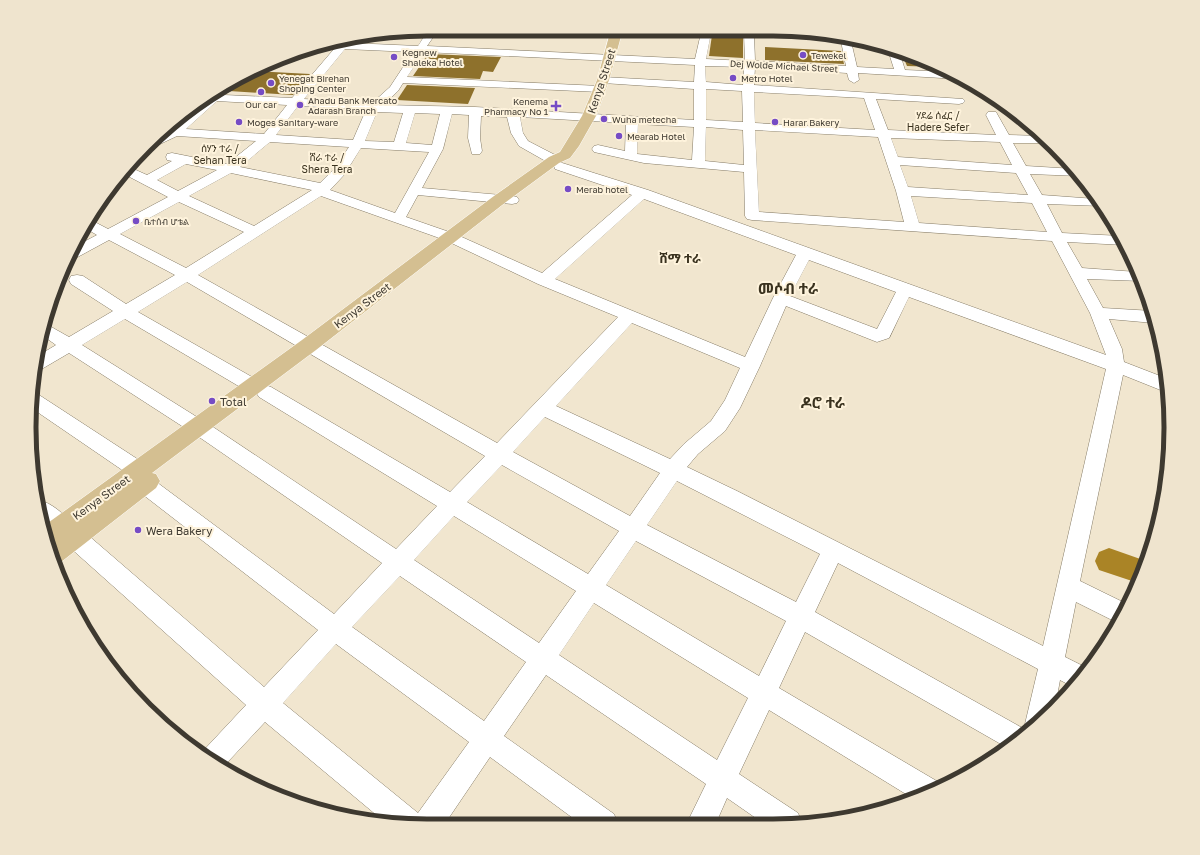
<svg xmlns="http://www.w3.org/2000/svg" width="1200" height="855" viewBox="0 0 1200 855" font-family="'Golos Text','Noto Sans Ethiopic',sans-serif">
  <style>
    .lines { fill: none; stroke-linecap: round; stroke-linejoin: round }
    .river { fill: #aa8426; fill-rule: evenodd }
    .building { fill: #8e712c }
    .minor-casing { stroke: #867c67; stroke-width: 1 }
    .major-casing { stroke: #fff; stroke-width: 1 }
    .minor { fill: #fff; fill-rule: evenodd }
    .major { fill: #d4bf91; fill-rule: evenodd }
    .poi-dot { fill: #764cc5; stroke: #fef3dc; stroke-width: 1.5 }
    .labels { text-anchor: middle; dominant-baseline: central; stroke-width: 4; stroke-linejoin: round; paint-order: stroke }
    .far-poi-label { font-size: 9px; fill: #3e3930; stroke: #fef3dc; text-anchor: start }
    .far-street-label { font-size: 9px; fill: #3e3930; stroke: #fef3dc }
    .far-neighbourhood-label { font-size: 10px; fill: #3a321f; stroke: #fef3dc }
    .street-label { font-size: 11px; fill: #3e3930; stroke: #fef3dc }
    .poi-label { font-size: 11px; fill: #3e3930; stroke: #fef3dc; text-anchor: start }
    .far-district-label { font-size: 13px; font-weight: bold; fill: #3a321f; stroke: #fef3dc }
    .district-label { font-size: 15px; font-weight: bold; fill: #3a321f; stroke: #fef3dc }
    .rim { fill: none; stroke: #3e3930; stroke-width: 5 }
  </style>
  <rect width="100%" height="100%" fill="#f1e6cf"/>
  <g class="lines">
    <path class="river" d="M 1109,548 L 1146,561 L 1138,583 L 1099,570 L 1095,561 L 1099,552 Z"/>
  </g>
  <g class="building">
    <path d="M 712,35 L 743,35 L 743,58 L 709,56 Z"/>
    <path d="M 765,47 L 841,51 L 844,64 L 765,60 Z"/>
    <path d="M 901,52 L 925,59 L 938,66 L 938,67 L 907,66 Z"/>
    <path d="M 428,54 L 501,57 L 493,72 L 483,71 L 480,79 L 413,76 Z"/>
    <path d="M 253,71 L 310,74 L 293,95 L 229,91 L 245,75 Z"/>
    <path d="M 407,85 L 475,88 L 468,104 L 397,100 Z"/>
  </g>
  <g class="lines">
    <g class="minor-casing">
      <path id="minor" d="M 429,29 L 439,29 L 427,46 L 695,59 L 701,33 L 684,32 L 679,29 L 765,29 L 826,34 L 821,37 L 754,35 L 755,61 L 846,66 L 840,36 L 850,37 L 857,67 L 894,69 L 888,50 L 889,48 L 899,51 L 905,70 L 951,72 L 963,78 L 959,79 L 858,73 L 859,80 L 854,83 L 849,80 L 847,73 L 755,67 L 754,85 L 963,99 L 965,101 L 963,103 L 959,104 L 876,99 L 888,130 L 996,135 L 986,115 L 988,112 L 996,112 L 1009,135 L 1043,136 L 1050,143 L 1013,143 L 1026,166 L 1075,169 L 1080,176 L 1030,174 L 1042,195 L 1096,199 L 1102,206 L 1047,204 L 1062,233 L 1121,236 L 1125,245 L 1067,242 L 1082,268 L 1137,272 L 1142,281 L 1087,279 L 1103,308 L 1153,311 L 1155,322 L 1154,323 L 1109,319 L 1122,349 L 1124,362 L 1168,379 L 1168,393 L 1123,375 L 1080,581 L 1129,605 L 1118,623 L 1076,602 L 1065,657 L 1089,669 L 1073,687 L 1060,680 L 1055,707 L 1035,727 L 1028,732 L 1025,724 L 1038,669 L 838,563 L 815,612 L 1026,730 L 1027,732 L 1006,747 L 805,632 L 779,688 L 940,783 L 942,788 L 914,799 L 769,710 L 739,774 L 798,813 L 802,823 L 763,823 L 727,798 L 716,823 L 687,823 L 706,784 L 546,675 L 504,736 L 614,814 L 618,824 L 581,824 L 490,757 L 444,825 L 402,825 L 386,823 L 265,722 L 223,767 L 201,754 L 203,751 L 246,705 L 66,544 L 63,537 L 64,534 C 46,539 41,513 38,501 C 49,500 68,517 73,526 L 71,528 L 74,528 L 82,530 L 264,687 L 318,630 L 137,490 L 134,484 L 137,478 L 131,476 L 30,407 L 31,392 L 36,393 L 145,464 L 148,470 L 145,476 L 151,478 L 334,614 L 382,563 L 202,439 L 69,353 L 40,370 L 34,372 L 36,357 L 56,345 L 42,335 L 46,324 L 69,337 L 113,311 L 71,284 L 69,280 L 71,276 L 77,275 L 83,276 L 126,304 L 175,275 L 109,240 L 74,259 L 67,260 L 72,248 L 97,235 L 85,228 L 91,220 L 108,229 L 168,197 L 122,173 L 127,166 L 147,175 L 172,161 L 167,160 L 166,157 L 167,154 L 172,153 L 227,164 L 256,141 L 177,136 L 158,145 L 151,145 L 203,103 L 205,100 L 202,100 L 219,90 L 223,91 L 225,93 L 224,95 L 292,98 L 334,49 L 313,46 L 324,43 L 339,43 L 341,40 L 353,39 L 350,43 L 418,46 ZM 711,33 L 744,34 L 745,61 L 706,59 ZM 345,49 L 413,52 L 390,87 L 371,104 L 304,99 ZM 424,52 L 695,65 L 694,82 L 603,77 L 598,80 L 603,83 L 694,89 L 694,120 L 475,107 L 383,105 L 398,91 L 403,83 L 600,92 L 606,89 L 600,86 L 407,77 ZM 705,66 L 744,67 L 743,85 L 706,82 ZM 706,89 L 742,91 L 743,122 L 706,120 ZM 754,92 L 864,98 L 875,130 L 755,123 ZM 217,101 L 287,105 L 264,134 L 186,129 ZM 298,106 L 366,109 L 366,110 L 353,140 L 276,135 ZM 377,112 L 403,113 L 394,142 L 365,141 ZM 415,113 L 440,114 L 432,145 L 406,143 ZM 452,114 L 469,115 L 468,138 L 472,154 L 480,154 L 482,151 L 480,138 L 481,116 L 507,117 L 511,133 L 519,146 L 549,163 L 555,164 L 554,166 L 555,169 L 632,195 L 542,273 L 455,234 L 406,217 L 418,195 L 512,204 L 517,203 L 519,200 L 517,197 L 512,196 L 422,188 L 443,149 ZM 520,117 L 626,123 L 625,151 L 598,145 L 594,146 L 592,149 L 594,152 L 644,163 L 744,172 L 745,216 L 747,219 L 752,220 L 1052,241 L 1090,313 L 1106,355 L 648,190 L 559,162 L 560,160 L 559,157 L 528,141 L 523,133 ZM 638,124 L 694,127 L 692,160 L 637,154 ZM 706,127 L 743,130 L 744,165 L 705,161 ZM 755,130 L 878,137 L 896,191 L 904,222 L 759,212 ZM 891,138 L 1000,142 L 1012,165 L 898,157 ZM 270,142 L 349,147 L 334,169 L 320,183 L 240,167 ZM 361,148 L 429,152 L 395,213 L 330,190 L 344,175 ZM 186,164 L 217,170 L 178,191 L 157,180 ZM 900,165 L 1016,173 L 1028,195 L 908,187 ZM 231,173 L 312,190 L 254,226 L 189,196 ZM 321,196 L 445,240 L 538,284 L 618,317 L 497,443 L 198,275 ZM 911,196 L 1032,203 L 1047,232 L 919,223 ZM 644,199 L 796,255 L 773,298 L 745,357 L 555,279 ZM 179,202 L 244,232 L 186,268 L 120,234 ZM 809,260 L 896,292 L 877,329 L 790,296 ZM 187,282 L 485,456 L 450,492 L 271,387 L 265,385 L 262,386 L 259,381 L 138,312 ZM 909,297 L 1106,369 L 1043,646 L 737,491 L 687,467 L 698,454 L 725,431 L 740,408 L 760,366 L 786,306 L 877,342 L 889,338 ZM 125,319 L 247,391 L 253,393 L 256,392 L 259,397 L 437,506 L 396,549 L 216,429 L 82,345 ZM 632,323 L 740,368 L 725,400 L 711,421 L 684,444 L 670,459 L 556,406 ZM 545,417 L 660,473 L 630,516 L 513,452 ZM 502,465 L 619,531 L 588,574 L 467,502 ZM 677,481 L 820,554 L 796,602 L 647,525 ZM 454,516 L 576,591 L 539,643 L 414,560 ZM 636,541 L 786,621 L 759,676 L 606,585 ZM 400,576 L 526,662 L 484,721 L 352,627 ZM 594,603 L 748,698 L 717,760 L 559,655 ZM 336,644 L 469,742 L 418,813 L 283,703 Z"/>
    </g>
    <g class="major-casing">
      <path id="major" d="M 611,29 L 623,29 L 609,80 L 596,116 L 579,146 L 570,158 L 559,163 L 506,202 L 316,350 L 152,473 L 156,474 L 160,481 L 156,488 L 61,562 L 55,564 L 45,525 L 302,340 L 494,196 L 549,157 L 560,152 L 582,116 L 597,80 Z"/>
    </g>
    <use href="#minor" class="minor"/>
    <use href="#major" class="major"/>
  </g>
  <g class="poi-dot">
    <circle cx="803" cy="55" r="4"/>
    <circle cx="394" cy="57" r="4"/>
    <circle cx="733" cy="78" r="4"/>
    <circle cx="271" cy="83" r="4"/>
    <circle cx="261" cy="92" r="4"/>
    <circle cx="300" cy="105" r="4"/>
    <path d="M554 100h4v4h4v4h-4v4h-4v-4h-4v-4h4z"/>
    <circle cx="604" cy="119" r="4"/>
    <circle cx="239" cy="122" r="4"/>
    <circle cx="775" cy="122" r="4"/>
    <circle cx="619" cy="136" r="4"/>
    <circle cx="568" cy="189" r="4"/>
    <circle cx="136" cy="221" r="4"/>
    <circle cx="212" cy="401" r="4"/>
    <circle cx="138" cy="530" r="4"/>
  </g>
  <g class="labels">
    <g class="far-poi-label">
      <text x="402" y="52">Kegnew<tspan x="402" dy="10">Shaleka Hotel</tspan></text>
      <text x="811" y="55">Tewekel</text>
      <text x="279" y="78">Yenegat Birehan<tspan x="279" dy="10">Shoping Center</tspan></text>
      <text x="741" y="78">Metro Hotel</text>
      <text x="308" y="100">Ahadu Bank Mercato<tspan x="308" dy="10">Adarash Branch</tspan></text>
      <text x="548" y="101" text-anchor="end">Kenema<tspan x="548" dy="10">Pharmacy No 1</tspan></text>
      <text x="261" y="104" text-anchor="middle">Our car</text>
      <text x="612" y="119">Wuha metecha</text>
      <text x="247" y="122">Moges Sanitary-ware</text>
      <text x="783" y="122">Harar Bakery</text>
      <text x="627" y="136">Mearab Hotel</text>
      <text x="576" y="189">Merab hotel</text>
      <text x="144" y="221">ቤተሰብ ሆቴል</text>
    </g>
    <g class="far-street-label">
      <text transform="translate(784 66) rotate(3)">Dej Wolde Michael Street</text>
    </g>
    <g class="far-neighbourhood-label">
      <text x="938" y="115">ሃደሬ ሰፈር /<tspan x="938" dy="12">Hadere Sefer</tspan></text>
      <text x="220" y="148">ሰሃን ተራ /<tspan x="220" dy="12">Sehan Tera</tspan></text>
      <text x="327" y="157">ሸራ ተራ /<tspan x="327" dy="12">Shera Tera</tspan></text>
    </g>
    <g class="street-label">
      <text transform="translate(601 81) rotate(-72)">Kenya Street</text>
      <text transform="translate(362 305) rotate(-37)">Kenya Street</text>
      <text transform="translate(101 497) rotate(-36)">Kenya Street</text>
    </g>
    <g class="poi-label">
      <text x="220" y="401">Total</text>
      <text x="146" y="530">Wera Bakery</text>
    </g>
    <g class="far-district-label">
      <text x="680" y="258">ሸማ ተራ</text>
    </g>
    <g class="district-label">
      <text x="788" y="288">መሶብ ተራ</text>
      <text x="823" y="402">ዶሮ ተራ</text>
    </g>
  </g>
  <path d="M0 0H1200V855H0ZM427 36H773A391 391 0 0 1 1164 427V428A391 391 0 0 1 773 819H427A391 391 0 0 1 36 428V427A391 391 0 0 1 427 36Z" fill="#efe4ce" fill-rule="evenodd"/>
  <path class="rim" d="M427 36H773A391 391 0 0 1 1164 427V428A391 391 0 0 1 773 819H427A391 391 0 0 1 36 428V427A391 391 0 0 1 427 36Z"/>
</svg>
